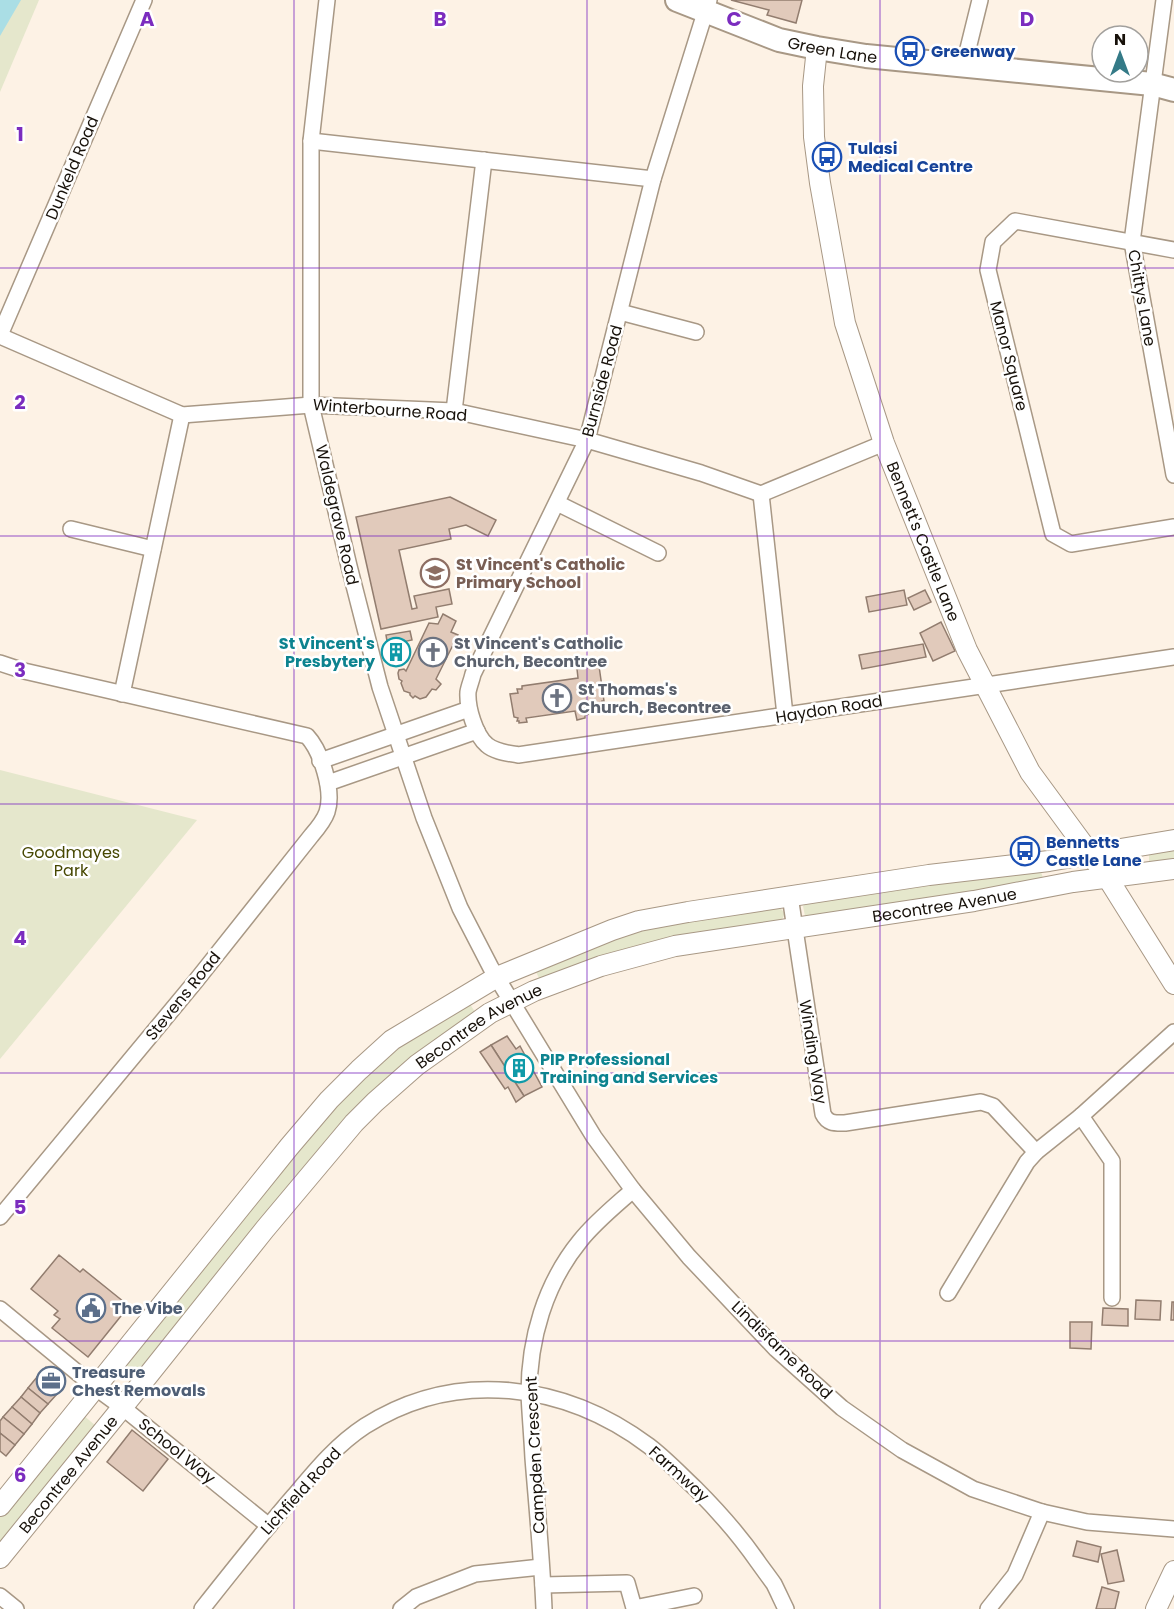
<svg xmlns="http://www.w3.org/2000/svg" width="1174" height="1609" viewBox="0 0 1174 1609" font-family="Poppins,sans-serif">
  <style>
    .green { fill: #e5e7cc }
    .water { fill: #aadee5 }
    .building { fill: #e1cabb; stroke: #927d6f; stroke-width: 1.5 }
    .lines { fill: none; stroke-linecap: round; stroke-linejoin: round }
    .street-casing { stroke: #a89885; stroke-width: 18 }
    .secondary-casing { stroke: #a89885; stroke-width: 22 }
    .primary-casing { stroke: #a89885; stroke-width: 26 }
    .street { stroke: #fff; stroke-width: 15 }
    .secondary { stroke: #fff; stroke-width: 20 }
    .primary { stroke: #fff; stroke-width: 22 }
    .grid { fill: none; stroke: #7b2cbf; stroke-width: 1.5; stroke-opacity: 0.55 }
    .labels { text-anchor: middle; dominant-baseline: central; stroke-width: 5; stroke-linejoin: round; paint-order: stroke }
    .street-label { font-size: 16px; fill: #17110a; stroke: #fff }
    .transit-label { font-size: 16px; font-weight: bold; fill: #164399; stroke: #fff; text-anchor: start }
    .education-label { font-size: 16px; font-weight: bold; fill: #785e54; stroke: #fff; text-anchor: start }
    .culture-label { font-size: 16px; font-weight: bold; fill: #0d838f; stroke: #fff; text-anchor: end }
    .worship-label { font-size: 16px; font-weight: bold; fill: #5b616d; stroke: #fff; text-anchor: start }
    .park-label { font-size: 16px; fill: #474802; stroke: #fff }
    .service-label { font-size: 16px; font-weight: bold; fill: #4e5e75; stroke: #fff; text-anchor: start }
    .grid-label { font-size: 20px; text-anchor: middle; font-weight: bold; fill: #7b2cbf; stroke: #fff; stroke-width: 5; stroke-linejoin: round; paint-order: stroke }
  </style>
  <rect width="100%" height="100%" fill="#fdf2e5"/>
  <g class="green">
    <path d="M 0,0 L 39,0 L 0,92 Z"/>
    <path d="M 0,770 L 197,820 L 0,1059 Z"/>
    <path d="M 1174,849 L 1174,860 L 1149,863 L 1149,853 Z"/>
    <path d="M 1040,869 L 1044,881 L 808,918 L 805,916 L 803,906 L 810,901 Z"/>
    <path d="M 780,908 C 787,914 784,918 778,923 L 541,982 L 533,966 L 649,926 Z"/>
    <path d="M 468,1001 L 477,1015 L 441,1039 L 139,1376 L 124,1363 L 321,1123 L 364,1078 L 395,1051 L 441,1017 Z"/>
    <path d="M 83,1415 L 96,1426 L 0,1544 L 0,1516 Z"/>
  </g>
  <path class="water" d="M 0,0 L 21,0 L 0,36 Z"/>
  <g class="building">
    <path d="M 731,0 L 802,0 L 796,23 L 767,15 L 769,10 Z"/>
    <path d="M 450,497 L 496,520 L 488,536 L 466,525 L 449,529 L 451,539 L 399,550 L 412,609 L 417,608 L 414,596 L 449,589 L 452,604 L 436,607 L 438,617 L 381,629 L 356,517 Z"/>
    <path d="M 904,590 L 907,605 L 869,612 L 866,597 Z"/>
    <path d="M 925,590 L 931,602 L 914,610 L 908,598 Z"/>
    <path d="M 443,614 L 456,621 L 451,632 L 458,635 L 436,679 L 441,684 L 436,690 L 432,689 L 426,697 L 420,699 L 415,696 L 413,698 L 410,695 L 410,693 L 404,691 L 401,683 L 402,681 L 399,679 L 398,673 L 399,670 L 404,669 L 406,671 L 429,623 L 438,624 Z"/>
    <path d="M 941,622 L 955,651 L 933,661 L 920,633 Z"/>
    <path d="M 410,631 L 412,640 L 402,642 L 406,661 L 391,664 L 386,635 Z"/>
    <path d="M 923,644 L 926,657 L 862,669 L 859,655 Z"/>
    <path d="M 599,666 L 604,701 L 602,701 L 602,707 L 600,712 L 585,715 L 585,718 L 577,720 L 575,711 L 526,718 L 527,722 L 519,723 L 519,721 L 517,721 L 518,718 L 514,717 L 510,694 L 518,693 L 517,689 L 522,689 L 522,686 L 578,678 L 577,669 Z"/>
    <path d="M 507,1036 L 516,1049 L 520,1046 L 542,1087 L 524,1096 L 491,1045 Z"/>
    <path d="M 491,1045 L 524,1096 L 516,1102 L 508,1087 L 505,1089 L 480,1052 Z"/>
    <path d="M 59,1255 L 80,1272 L 83,1269 L 129,1306 L 88,1357 L 52,1328 L 60,1319 L 54,1315 L 58,1311 L 31,1289 Z"/>
    <path d="M 1136,1300 L 1161,1301 L 1160,1320 L 1135,1319 Z"/>
    <path d="M 1172,1302 L 1174,1302 L 1174,1320 L 1171,1320 Z"/>
    <path d="M 1103,1308 L 1128,1309 L 1128,1326 L 1102,1325 Z"/>
    <path d="M 1070,1322 L 1092,1322 L 1091,1349 L 1070,1348 Z"/>
    <path d="M 46,1367 L 65,1384 L 57,1394 L 37,1377 Z"/>
    <path d="M 37,1377 L 57,1394 L 48,1404 L 28,1388 Z"/>
    <path d="M 28,1388 L 48,1404 L 40,1413 L 21,1397 Z"/>
    <path d="M 21,1397 L 40,1413 L 32,1424 L 12,1407 Z"/>
    <path d="M 12,1407 L 32,1424 L 24,1434 L 3,1417 Z"/>
    <path d="M 3,1417 L 24,1434 L 15,1445 L 0,1433 L 0,1421 Z"/>
    <path d="M 132,1430 L 168,1459 L 143,1491 L 107,1462 Z"/>
    <path d="M 0,1433 L 15,1445 L 6,1456 L 0,1451 Z"/>
    <path d="M 1077,1541 L 1101,1547 L 1098,1562 L 1073,1556 Z"/>
    <path d="M 1117,1550 L 1124,1581 L 1108,1584 L 1101,1554 Z"/>
    <path d="M 1102,1587 L 1119,1592 L 1115,1609 L 1096,1609 Z"/>
  </g>
  <g class="lines">
    <g class="street-casing">
      <g id="street">
        <path d="M 327,0 L 311,141 L 311,405 L 349,566 L 380,687 L 424,818 L 460,908 L 491,968 L 594,1137 L 633,1190 L 689,1257 L 776,1349 L 842,1408 L 902,1450 L 973,1489 L 1042,1512 L 1087,1522 L 1174,1529"/>
        <path d="M 709,0 L 653,179 L 587,440 L 473,674 C 472,679 469,686 468,692 C 467,707 475,735 487,745 C 495,752 508,753 518,755 L 1174,657"/>
        <path d="M 1164,0 L 1132,242 L 1174,475"/>
        <path d="M 964,65 L 980,0"/>
        <path d="M 311,141 L 653,179"/>
        <path d="M 1174,250 L 1015,221 L 993,242 L 988,270 L 1053,534 L 1071,544 L 1174,527"/>
        <path d="M 620,312 L 696,332"/>
        <path d="M 0,335 L 144,0"/>
        <path d="M 0,336 L 182,415 L 311,405 L 454,411 L 587,440 L 701,473 L 761,494 L 884,443"/>
        <path d="M 454,411 L 484,160"/>
        <path d="M 761,494 L 785,715"/>
        <path d="M 557,503 L 658,553"/>
        <path d="M 71,529 L 153,549"/>
        <path d="M 0,663 L 24,671 L 307,736 C 321,751 334,791 327,812 C 324,821 317,829 311,836 L 195,982 L 0,1217"/>
        <path d="M 122,694 L 182,415"/>
        <path d="M 320,761 L 469,709"/>
        <path d="M 328,783 L 477,731"/>
        <path d="M 790,896 L 823,1114 C 828,1124 835,1123 845,1123 L 981,1102 L 993,1106 L 1036,1152"/>
        <path d="M 1081,1116 L 1112,1161 L 1112,1298"/>
        <path d="M 948,1293 L 1027,1162 L 1036,1152 L 1081,1116 L 1174,1032"/>
        <path d="M 0,1309 L 96,1388 L 122,1407 L 269,1526"/>
        <path d="M 543,1585 L 627,1583 L 634,1608 L 694,1596"/>
        <path d="M 0,1596 L 16,1609"/>
        <path d="M 202,1609 C 232,1571 262,1533 294,1496 C 315,1471 336,1445 365,1426 C 456,1368 565,1383 649,1446 C 666,1459 681,1475 696,1489 C 719,1512 740,1536 758,1562 C 763,1569 769,1577 774,1584 C 778,1592 782,1601 786,1609"/>
        <path d="M 401,1609 L 416,1597 L 475,1574 L 541,1567"/>
        <path d="M 544,1609 C 542,1559 537,1508 533,1458 C 532,1437 530,1415 529,1394 C 529,1339 545,1284 580,1241 C 595,1222 615,1206 633,1190"/>
        <path d="M 988,1609 L 1015,1575 L 1042,1512"/>
      </g>
    </g>
    <g class="secondary-casing">
      <g id="secondary">
        <path id="s1" d="M 817,48 L 813,86 L 814,137 L 820,183 L 845,323 L 884,443 L 898,478 L 967,650 L 1030,772 L 1107,877 L 1174,984"/>
        <path d="M 0,1506 L 289,1147 L 329,1100 L 359,1070 L 392,1040 L 497,977 L 612,930 L 639,921 L 688,912 L 929,875 L 1049,861 L 1174,840"/>
        <path id="s2" d="M 0,1558 L 138,1388 L 265,1229 L 354,1123 L 375,1102 L 417,1065 L 490,1013 L 534,991 L 601,966 L 675,946 L 974,901 L 1073,882 L 1174,869"/>
        <path d="M 1156,1609 L 1174,1571"/>
      </g>
    </g>
    <g class="primary-casing">
      <g id="primary">
        <path id="s3" d="M 677,0 L 779,40 L 817,48 L 866,56 L 1152,84 L 1174,90"/>
      </g>
    </g>
    <use href="#street" class="street"/>
    <use href="#secondary" class="secondary"/>
    <use href="#primary" class="primary"/>
  </g>
  <path class="grid" d="M 294,0 L 294,1609M 587,0 L 587,1609M 880,0 L 880,1609M 0,268 L 1174,268M 0,536 L 1174,536M 0,804 L 1174,804M 0,1073 L 1174,1073M 0,1341 L 1174,1341"/>
  <defs>
    <g id="bus-ring" transform="scale(1.5)"><circle r="9.5" fill="#fff" stroke="#1a4fb4" stroke-width="1.5"/><path d="M-5-6H5V4H4V6H2V4H-2V6H-4V4H-5ZM-3.5-4V0h7V-4ZM-3.5 1.2v1.5H-2V1.2ZM2 1.2v1.5H3.5V1.2Z" fill="#1a4fb4"/></g>
    <g id="school-ring" transform="scale(1.5)"><circle r="9.5" fill="#fff" stroke="#8d6e63" stroke-width="1.5"/><path d="M0-5L7-2L0 1L-7-2ZM-4 1L0 2.5L4 1V4Q0 6-4 4Z" fill="#8d6e63"/></g>
    <g id="building-ring" transform="scale(1.5)"><circle r="9.5" fill="#fff" stroke="#0f9aa8" stroke-width="1.5"/><path d="M-4-6H4V6H1V3H-1V6H-4ZM-2.5-4.3h1.7v1.8h-1.7ZM.8-4.3h1.7v1.8H.8ZM-2.5-1h1.7V.8h-1.7ZM.8-1h1.7V.8H.8Z" fill="#0f9aa8"/></g>
    <g id="church-ring" transform="scale(1.5)"><circle r="9.5" fill="#fff" stroke="#6b7280" stroke-width="1.5"/><path d="M-1.2-6h2.4v3.5h3.3v2.4h-3.3V6h-2.4V-.1h-3.3v-2.4h3.3Z" fill="#6b7280"/></g>
    <g id="civic-ring" transform="scale(1.5)"><circle r="9.5" fill="#fff" stroke="#5c6f8a" stroke-width="1.5"/><path d="M-.6-6.5H3V-4.5H.6V-3L4-1V1h2V6H-6V1h2V-1L-.6-3ZM-1.2 2.5V6h2.4V2.5Z" fill="#5c6f8a"/></g>
    <g id="office-ring" transform="scale(1.5)"><circle r="9.5" fill="#fff" stroke="#5c6f8a" stroke-width="1.5"/><path d="M-6-3h4V-5.5h4V-3h4V5H-6ZM-1-4.5V-3h2v-1.5ZM-6 0V1H6V0Z" fill="#5c6f8a"/></g>
  </defs>
  <g fill-rule="evenodd">
    <use href="#bus-ring" x="910" y="51"/>
    <use href="#bus-ring" x="827" y="157"/>
    <use href="#school-ring" x="435" y="573"/>
    <use href="#building-ring" x="396" y="652"/>
    <use href="#church-ring" x="433" y="652"/>
    <use href="#church-ring" x="557" y="698"/>
    <use href="#bus-ring" x="1025" y="851"/>
    <use href="#building-ring" x="519" y="1068"/>
    <use href="#civic-ring" x="91" y="1308"/>
    <use href="#office-ring" x="51" y="1381"/>
  </g>
  <g class="labels">
    <g class="street-label">
      <text stroke="none"><textPath href="#s3" startOffset="164">Green Lane</textPath></text>
      <text transform="translate(72 168) rotate(-67)">Dunkeld Road</text>
      <text transform="translate(1142 298) rotate(80)">Chittys Lane</text>
      <text transform="translate(1009 356) rotate(76)">Manor Square</text>
      <text transform="translate(602 381) rotate(-75)">Burnside Road</text>
      <text transform="translate(390 410) rotate(4)">Winterbourne Road</text>
      <text transform="translate(337 515) rotate(77)">Waldegrave Road</text>
      <text stroke="none"><textPath href="#s1" startOffset="510">Bennett's Castle Lane</textPath></text>
      <text transform="translate(829 709) rotate(-9)">Haydon Road</text>
      <text stroke="none"><textPath href="#s2" startOffset="1206">Becontree Avenue</textPath></text>
      <text transform="translate(183 996) rotate(-51)">Stevens Road</text>
      <text stroke="none"><textPath href="#s2" startOffset="720">Becontree Avenue</textPath></text>
      <text transform="translate(813 1052) rotate(81)">Winding Way</text>
      <text transform="translate(782 1350) rotate(44)">Lindisfarne Road</text>
      <text transform="translate(177 1451) rotate(39)">School Way</text>
      <text transform="translate(535 1455) rotate(-93)">Campden Crescent</text>
      <text transform="translate(679 1474) rotate(42)">Farmway</text>
      <text stroke="none"><textPath href="#s2" startOffset="108">Becontree Avenue</textPath></text>
      <text transform="translate(301 1491) rotate(-48)">Lichfield Road</text>
    </g>
    <g class="transit-label">
      <text x="931" y="51">Greenway</text>
      <text x="848" y="148">Tulasi<tspan x="848" dy="18">Medical Centre</tspan></text>
      <text x="1046" y="842">Bennetts<tspan x="1046" dy="18">Castle Lane</tspan></text>
    </g>
    <g class="education-label">
      <text x="456" y="564">St Vincent's Catholic<tspan x="456" dy="18">Primary School</tspan></text>
    </g>
    <g class="culture-label">
      <text x="375" y="643">St Vincent's<tspan x="375" dy="18">Presbytery</tspan></text>
      <text x="540" y="1059" text-anchor="start">PIP Professional<tspan x="540" dy="18">Training and Services</tspan></text>
    </g>
    <g class="worship-label">
      <text x="454" y="643">St Vincent's Catholic<tspan x="454" dy="18">Church, Becontree</tspan></text>
      <text x="578" y="689">St Thomas's<tspan x="578" dy="18">Church, Becontree</tspan></text>
    </g>
    <g class="park-label">
      <text x="71" y="852">Goodmayes<tspan x="71" dy="18">Park</tspan></text>
    </g>
    <g class="service-label">
      <text x="112" y="1308">The Vibe</text>
      <text x="72" y="1372">Treasure<tspan x="72" dy="18">Chest Removals</tspan></text>
    </g>
  </g>
  <g class="grid-label">
    <text x="147" y="26">A</text>
    <text x="440" y="26">B</text>
    <text x="734" y="26">C</text>
    <text x="1027" y="26">D</text>
    <text x="20" y="141">1</text>
    <text x="20" y="409">2</text>
    <text x="20" y="677">3</text>
    <text x="20" y="945">4</text>
    <text x="20" y="1214">5</text>
    <text x="20" y="1482">6</text>
  </g>
  <g transform="translate(1120 54)"><circle r="28" fill="#ffffff" stroke="#a2a09d" stroke-width="1.5"/>
  <path d="M0-4.5L10 22L0 15L-10 22Z" fill="#347a87"/>
  <text y="-9" font-size="16" font-weight="bold" text-anchor="middle" fill="#17110a">N</text>
  </g>
</svg>
